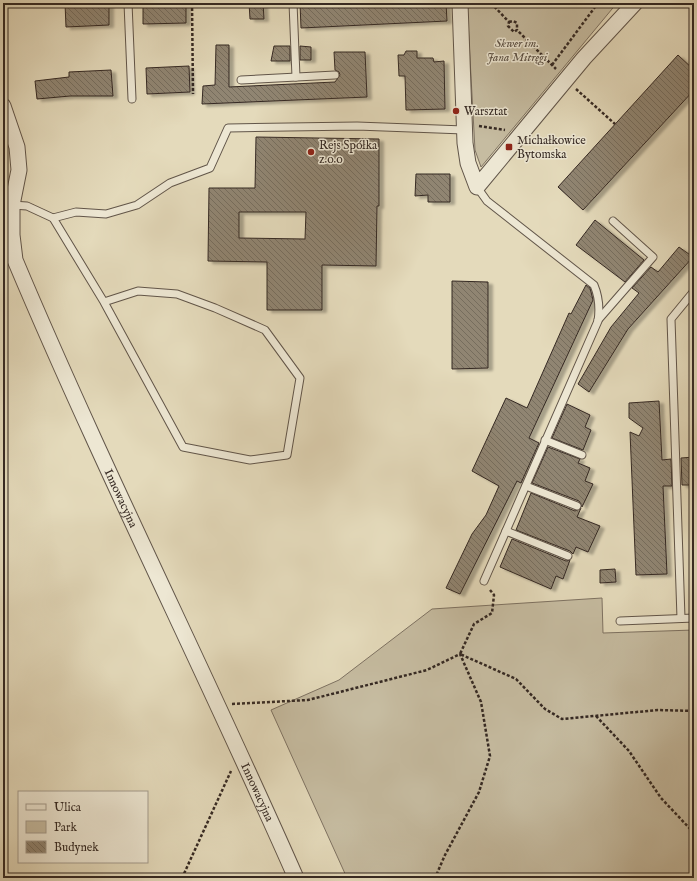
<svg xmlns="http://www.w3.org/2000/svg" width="697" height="881" viewBox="0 0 697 881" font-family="'IM FELL English',serif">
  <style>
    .green { fill: #c6bca1; stroke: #7e7262 }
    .building { fill: url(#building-back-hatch); stroke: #352923; fill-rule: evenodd; filter: url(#shadow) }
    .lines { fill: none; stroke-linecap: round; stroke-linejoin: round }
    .service-casing { stroke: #615549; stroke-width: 9 }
    .minor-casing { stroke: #615549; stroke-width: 17 }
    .path { stroke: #352923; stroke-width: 2.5; stroke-dasharray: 3 2; stroke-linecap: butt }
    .service { stroke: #ede7d3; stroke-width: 7 }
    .minor { stroke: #ede7d3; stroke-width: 15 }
    .poi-dot { fill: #8f2418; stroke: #ede7d3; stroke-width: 1.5 }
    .labels { text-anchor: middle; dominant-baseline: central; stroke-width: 3; stroke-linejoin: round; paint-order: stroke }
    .park-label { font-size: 12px; font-style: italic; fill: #594e42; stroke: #ede7d3 }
    .poi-label { font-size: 12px; fill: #352923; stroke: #ede7d3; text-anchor: start }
    .street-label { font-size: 12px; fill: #352923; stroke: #ede7d3 }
  </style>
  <defs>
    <pattern id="building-back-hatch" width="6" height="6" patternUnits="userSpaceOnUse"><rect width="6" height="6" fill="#908572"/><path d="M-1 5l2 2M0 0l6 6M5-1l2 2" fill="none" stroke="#766d5d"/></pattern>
    <filter id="shadow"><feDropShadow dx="4.5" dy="2.5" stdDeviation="1" flood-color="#0004"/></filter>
  </defs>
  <rect width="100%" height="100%" fill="#e4dabb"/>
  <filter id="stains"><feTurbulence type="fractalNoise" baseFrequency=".005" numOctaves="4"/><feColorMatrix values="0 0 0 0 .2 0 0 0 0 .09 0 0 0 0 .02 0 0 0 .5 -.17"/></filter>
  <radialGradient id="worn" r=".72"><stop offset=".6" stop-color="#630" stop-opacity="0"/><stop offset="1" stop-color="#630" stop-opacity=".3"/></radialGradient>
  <g class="green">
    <path d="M 467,3 L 617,3 L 481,167 L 475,150 Z"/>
    <path d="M 602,598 L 603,633 L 694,630 L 694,878 L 347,878 L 271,710 L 339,680 L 432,609 Z"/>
  </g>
  <g class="building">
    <path d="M 65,3 L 109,3 L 109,25 L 66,27 Z"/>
    <path d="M 143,3 L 186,3 L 186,23 L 143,24 Z"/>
    <path d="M 249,3 L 263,3 L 264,19 L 250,19 Z"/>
    <path d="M 300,3 L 446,3 L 447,21 L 301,28 Z"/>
    <path d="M 216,45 L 229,45 L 229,87 L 335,82 L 340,75 L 339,72 L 335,70 L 334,52 L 365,52 L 367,97 L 202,104 L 203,86 L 215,85 Z"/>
    <path d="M 274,46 L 290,46 L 290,61 L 271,61 Z"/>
    <path d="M 300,46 L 311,47 L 311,60 L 300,60 Z"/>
    <path d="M 406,51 L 417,51 L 417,58 L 433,58 L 434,62 L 444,61 L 445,109 L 406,110 L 405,76 L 399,76 L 398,55 L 404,55 Z"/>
    <path d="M 678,55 L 694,70 L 694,90 L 583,210 L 558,187 Z"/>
    <path d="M 189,66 L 190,92 L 147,94 L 146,68 Z"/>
    <path d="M 111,70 L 113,96 L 70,96 L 37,99 L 35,81 L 69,77 L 69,72 Z"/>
    <path d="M 256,137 L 379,139 L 379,206 L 377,206 L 376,266 L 322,265 L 322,310 L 267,310 L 267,262 L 208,261 L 209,188 L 255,188 ZM 239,212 L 306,212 L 305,239 L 239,238 Z"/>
    <path d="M 416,174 L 450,174 L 450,202 L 428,202 L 428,195 L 415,196 Z"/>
    <path d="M 595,220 L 644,260 L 625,282 L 576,245 Z"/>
    <path d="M 679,247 L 693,257 L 628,329 L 589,392 L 578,384 L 611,327 L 639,293 L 632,288 L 651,267 L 658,272 Z"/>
    <path d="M 452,281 L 488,282 L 488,368 L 452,369 Z"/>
    <path d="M 586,285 L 590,288 L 593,300 L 529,438 L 539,443 L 521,483 L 517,481 L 460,594 L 446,588 L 472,534 L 486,515 L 499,486 L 472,471 L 506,398 L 527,408 L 569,313 L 571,314 Z"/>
    <path d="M 659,401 L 662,460 L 671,459 L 672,486 L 663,486 L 667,574 L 636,575 L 630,432 L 639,436 L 643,428 L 629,418 L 629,403 Z"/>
    <path d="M 567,404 L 590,415 L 585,427 L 591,430 L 583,450 L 552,438 Z"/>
    <path d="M 548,447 L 580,459 L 578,463 L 590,468 L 585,481 L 593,484 L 582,507 L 579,501 L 532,483 Z"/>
    <path d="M 694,457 L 694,485 L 682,485 L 681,458 Z"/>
    <path d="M 531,493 L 575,511 L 581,508 L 577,517 L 600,526 L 588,552 L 576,547 L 573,554 L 570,551 L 516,530 Z"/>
    <path d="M 512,539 L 566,561 L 570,560 L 563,579 L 556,576 L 551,589 L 500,567 Z"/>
    <path d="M 615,569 L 616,582 L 600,583 L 600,570 Z"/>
  </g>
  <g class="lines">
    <g class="service-casing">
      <g id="service">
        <path d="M 128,3 L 132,99"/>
        <path d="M 293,3 L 296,77"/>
        <path d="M 241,80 L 335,75"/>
        <path d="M 477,187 L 487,201 L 594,285 C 599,297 600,308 598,321 L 484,581"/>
        <path d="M 12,205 L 27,206 L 53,218 L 104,302 L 183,447 L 250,460 L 287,455 L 300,378 L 265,330 L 215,308 L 177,294 L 138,291 L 104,302"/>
        <path d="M 53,218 L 76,212 L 106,214 L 137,205 L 170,183 L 210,168 L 228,128 L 357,126 L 464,130"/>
        <path d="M 598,320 L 653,257 L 613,221"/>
        <path d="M 545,440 L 582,455"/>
        <path d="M 526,486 L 577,506"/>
        <path d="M 506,531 L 568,556"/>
        <path d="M 681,618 L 671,319 L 694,291"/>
        <path d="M 620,621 L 694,618"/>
      </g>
    </g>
    <g class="minor-casing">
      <g id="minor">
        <path d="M 460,3 L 465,143 L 468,163 L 477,187 L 584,58 L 635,3"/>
        <path id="s1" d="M 3,106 L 17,147 L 19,170 L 12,205 L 12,235 L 15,260 C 103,469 205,671 296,878"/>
      </g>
    </g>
    <g class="path">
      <path d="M 192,3 L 193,94"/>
      <path d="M 491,3 L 509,22 L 508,26 L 514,32 L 517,30 L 556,69"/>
      <path d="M 509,22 L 513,21 L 517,23 L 517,30"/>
      <path d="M 552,65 L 598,3"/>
      <path d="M 576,89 L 615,124"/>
      <path d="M 479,126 L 505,130"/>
      <path d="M 490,590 L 494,595 L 492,613 L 474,624 L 460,654 L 516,679 L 545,709 L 562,719 L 658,710 L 694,711"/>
      <path d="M 232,704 L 308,700 L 427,670 L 460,654 L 481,702 L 490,756 L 479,792 L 445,855 L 435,878"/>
      <path d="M 596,716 L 629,751 L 661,798 L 694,833"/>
      <path d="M 182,878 L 231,771"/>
    </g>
    <use href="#service" class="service"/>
    <use href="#minor" class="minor"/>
  </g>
  <g class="poi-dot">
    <circle cx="456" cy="111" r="4"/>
    <rect x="505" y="143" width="8" height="8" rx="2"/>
    <circle cx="311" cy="152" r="4"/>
  </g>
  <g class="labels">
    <g class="park-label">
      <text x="517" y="43">Skwer im.<tspan x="517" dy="14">Jana Mitręgi</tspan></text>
    </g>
    <g class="poi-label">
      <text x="464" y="111">Warsztat</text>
      <text x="517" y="140">Michałkowice<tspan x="517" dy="14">Bytomska</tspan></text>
      <text x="319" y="145">Rejs Spółka<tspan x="319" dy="14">z.o.o</tspan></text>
    </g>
    <g class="street-label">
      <text stroke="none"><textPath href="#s1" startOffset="418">Innowacyjna</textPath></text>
      <text stroke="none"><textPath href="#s1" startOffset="742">Innowacyjna</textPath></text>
    </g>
  </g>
  <rect width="697" height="881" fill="none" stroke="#e4dabb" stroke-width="16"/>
  <rect x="4" y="4" width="689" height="873" fill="none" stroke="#352923" stroke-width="2"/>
  <rect x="8" y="8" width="681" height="865" fill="none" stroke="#352923"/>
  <rect x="18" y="791" width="130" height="72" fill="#ede7d3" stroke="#a39b8d"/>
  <rect x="26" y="804" width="20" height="6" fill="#ede7d3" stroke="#a39b8d"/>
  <text x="54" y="811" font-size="12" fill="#352923">Ulica</text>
  <rect x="26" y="821" width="20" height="12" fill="#c6bca1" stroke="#a39b8d"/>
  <text x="54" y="831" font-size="12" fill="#352923">Park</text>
  <rect x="26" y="841" width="20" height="12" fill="url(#building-back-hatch)" stroke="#a39b8d"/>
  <text x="54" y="851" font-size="12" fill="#352923">Budynek</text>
  <rect width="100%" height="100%" filter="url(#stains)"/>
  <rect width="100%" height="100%" fill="url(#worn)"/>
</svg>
